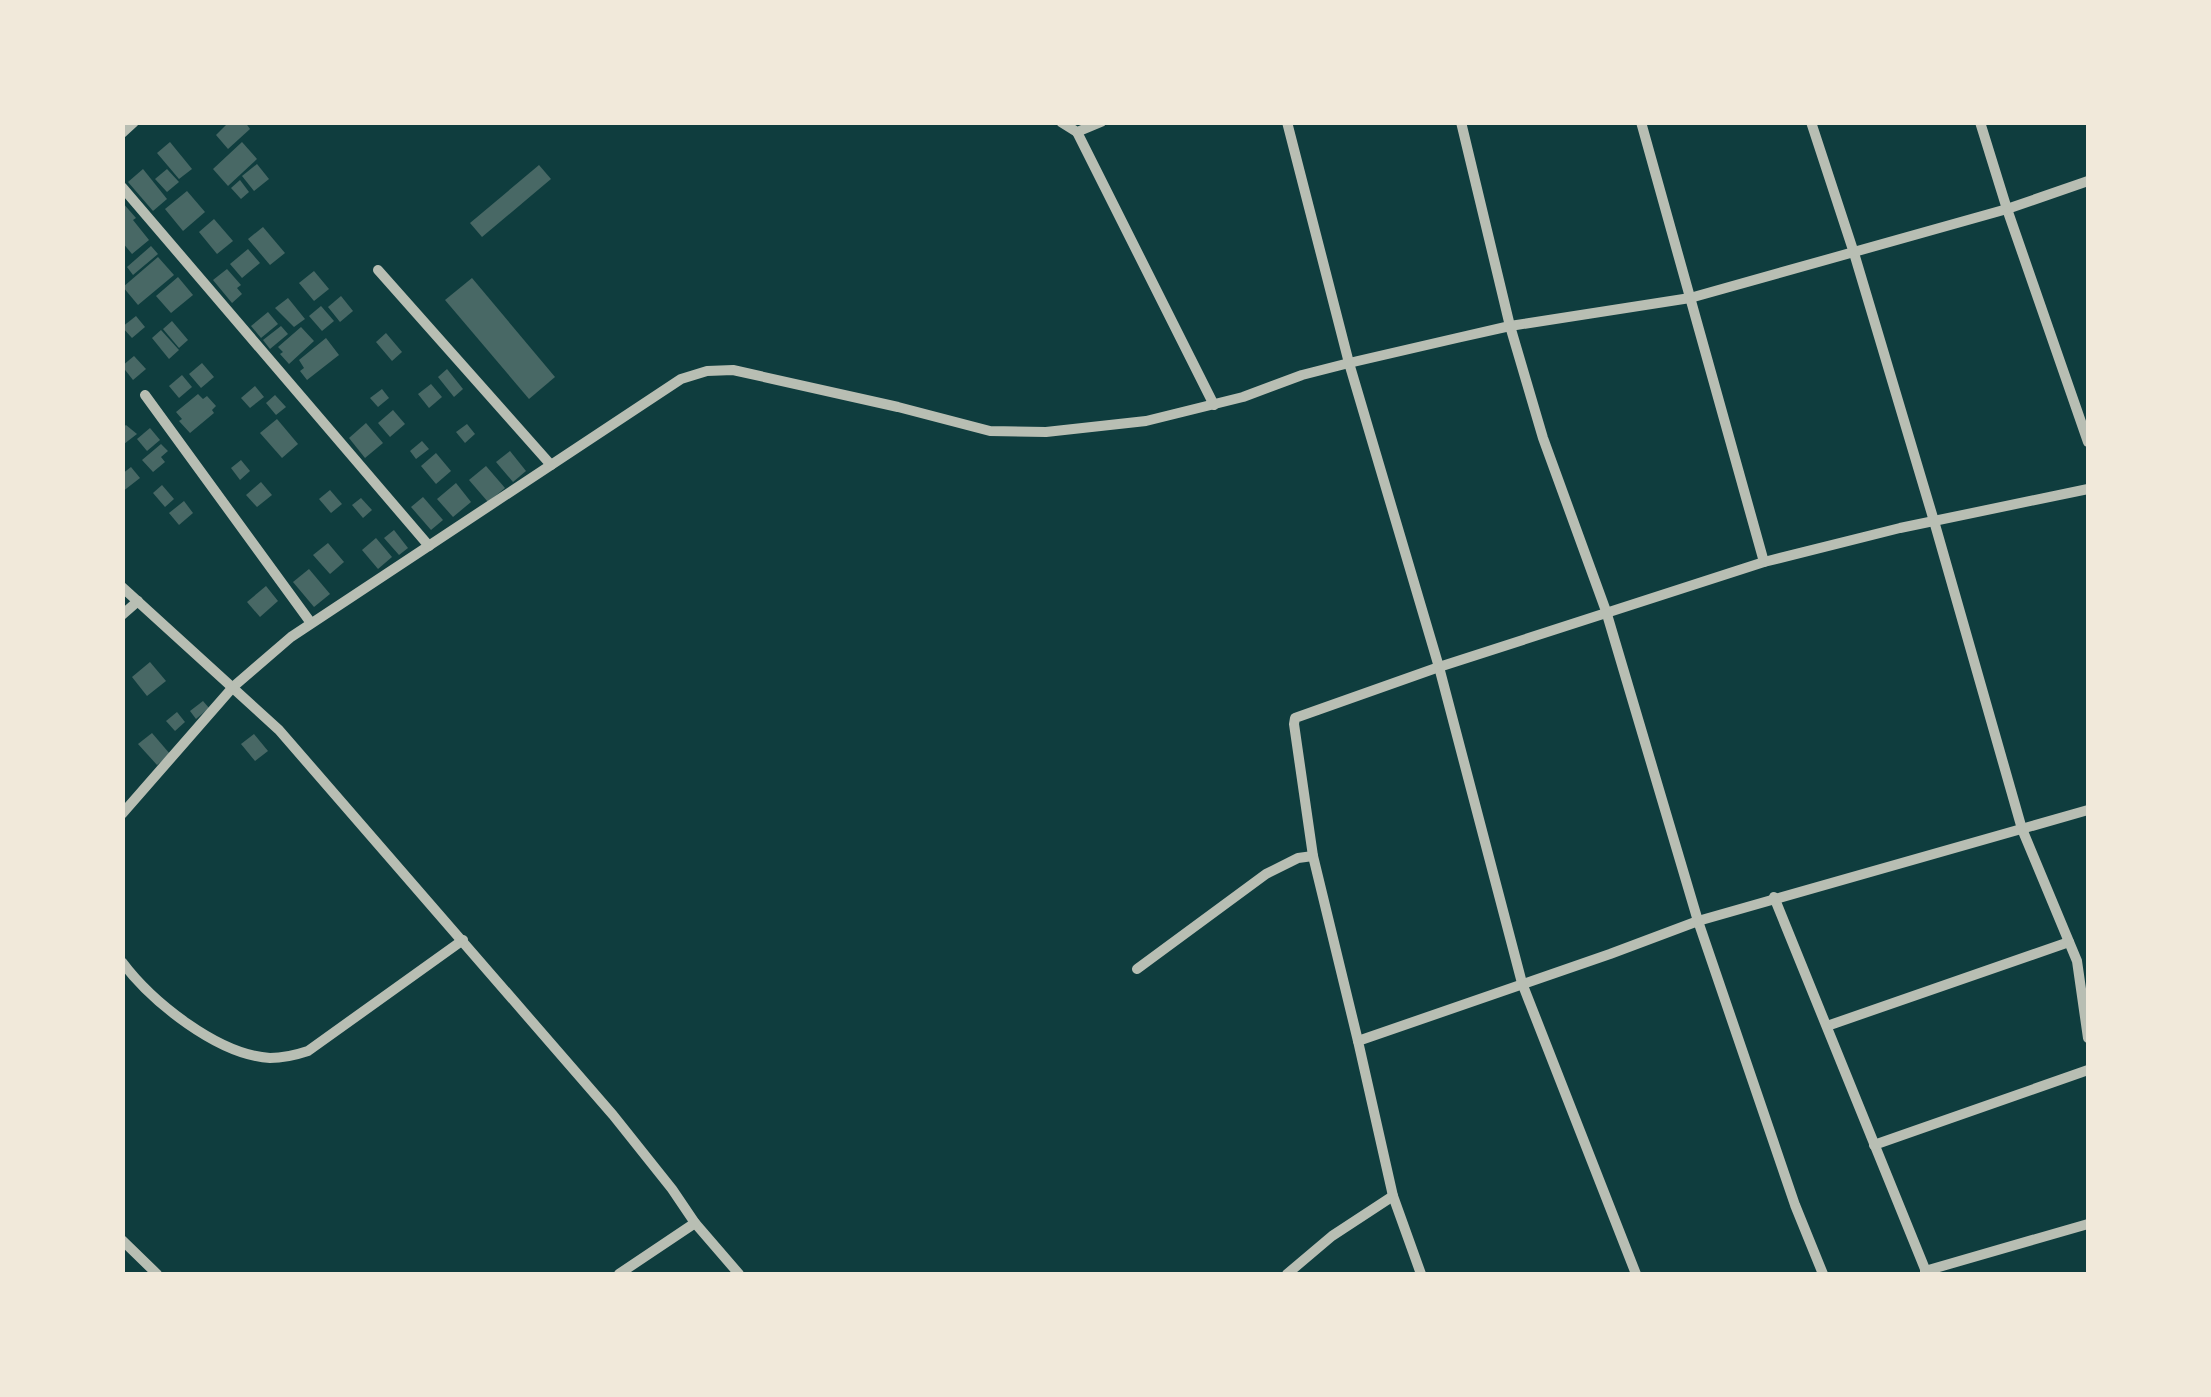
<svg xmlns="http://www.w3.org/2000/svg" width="2211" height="1397" viewBox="0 0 2211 1397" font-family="'Golos Text',sans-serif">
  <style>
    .building { fill: #486865 }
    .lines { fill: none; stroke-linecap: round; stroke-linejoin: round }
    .minor { stroke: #b8beb3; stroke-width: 10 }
  </style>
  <rect width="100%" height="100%" fill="#0f3d3e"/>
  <g class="building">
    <path d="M 229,122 L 245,122 L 250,129 L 228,149 L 216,135 Z"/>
    <path d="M 170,142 L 192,169 L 179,179 L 157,153 Z"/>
    <path d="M 242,142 L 257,159 L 228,186 L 213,169 Z"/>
    <path d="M 257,164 L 269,179 L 254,191 L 242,176 Z"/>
    <path d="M 539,165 L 551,179 L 482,237 L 470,223 Z"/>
    <path d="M 143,169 L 167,199 L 153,211 L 128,182 Z"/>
    <path d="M 167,169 L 179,182 L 167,192 L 155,179 Z"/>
    <path d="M 240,180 L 249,192 L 241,199 L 231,188 Z"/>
    <path d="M 187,191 L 205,212 L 183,231 L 165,209 Z"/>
    <path d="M 122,202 L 136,218 L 133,220 L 149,240 L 132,254 L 122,242 Z"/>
    <path d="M 214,219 L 233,241 L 217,254 L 199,232 Z"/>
    <path d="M 263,227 L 285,253 L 270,265 L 248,239 Z"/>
    <path d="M 151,246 L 158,254 L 133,275 L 127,267 Z"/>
    <path d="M 248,249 L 260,263 L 242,278 L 230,264 Z"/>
    <path d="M 158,257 L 174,275 L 138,305 L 123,287 Z"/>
    <path d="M 227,269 L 241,285 L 237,288 L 242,294 L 232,303 L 213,280 Z"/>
    <path d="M 314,271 L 329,289 L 314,301 L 299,283 Z"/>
    <path d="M 178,277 L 193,295 L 171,313 L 156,296 Z"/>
    <path d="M 472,278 L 555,377 L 529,399 L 445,300 Z"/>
    <path d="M 341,296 L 353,311 L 340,322 L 328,307 Z"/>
    <path d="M 288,298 L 305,319 L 294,327 L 275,308 Z"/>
    <path d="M 321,306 L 334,321 L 322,331 L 309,316 Z"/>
    <path d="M 268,312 L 278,324 L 261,338 L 251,326 Z"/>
    <path d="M 136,316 L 145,327 L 132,338 L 122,327 Z"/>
    <path d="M 172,321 L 188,340 L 179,348 L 163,329 Z"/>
    <path d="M 281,326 L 288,334 L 270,349 L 263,340 Z"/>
    <path d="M 301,327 L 314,341 L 289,364 L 280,354 L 283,352 L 278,347 Z"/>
    <path d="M 161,330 L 179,350 L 169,359 L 152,338 Z"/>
    <path d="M 386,333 L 402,352 L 392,361 L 376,342 Z"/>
    <path d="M 326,338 L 339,355 L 307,380 L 300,371 L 304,368 L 299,360 Z"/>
    <path d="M 134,356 L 146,369 L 133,380 L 122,366 Z"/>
    <path d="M 202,363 L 214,377 L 201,388 L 189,374 Z"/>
    <path d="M 447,369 L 463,389 L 454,397 L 438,377 Z"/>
    <path d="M 182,375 L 192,387 L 179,398 L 169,386 Z"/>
    <path d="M 431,384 L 442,397 L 429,408 L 418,394 Z"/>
    <path d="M 255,386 L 264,397 L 250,408 L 241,398 Z"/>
    <path d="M 382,389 L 389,398 L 378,407 L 370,398 Z"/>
    <path d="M 198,394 L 203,399 L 207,396 L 216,406 L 212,410 L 214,413 L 190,433 L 179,421 L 182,419 L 176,412 Z"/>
    <path d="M 275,395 L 286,407 L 276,415 L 266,403 Z"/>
    <path d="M 393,410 L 405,424 L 390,437 L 378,423 Z"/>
    <path d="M 277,419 L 298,444 L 282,458 L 260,433 Z"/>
    <path d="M 366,423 L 383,443 L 365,458 L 349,438 Z"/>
    <path d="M 467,424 L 475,434 L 465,443 L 456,432 Z"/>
    <path d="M 126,425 L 137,434 L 124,444 L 122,428 Z"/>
    <path d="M 150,428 L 160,440 L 147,451 L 137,439 Z"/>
    <path d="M 422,441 L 429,449 L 416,459 L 410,451 Z"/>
    <path d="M 161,444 L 168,451 L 161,457 L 165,462 L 153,472 L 142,460 Z"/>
    <path d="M 510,451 L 526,471 L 513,482 L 496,462 Z"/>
    <path d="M 436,453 L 451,471 L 436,484 L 421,466 Z"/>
    <path d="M 241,460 L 250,471 L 240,480 L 231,468 Z"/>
    <path d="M 486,466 L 505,488 L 488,502 L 469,480 Z"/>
    <path d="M 131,467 L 140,478 L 122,492 L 122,474 Z"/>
    <path d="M 261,482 L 272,495 L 257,507 L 246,495 Z"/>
    <path d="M 456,483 L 471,502 L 453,517 L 437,499 Z"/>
    <path d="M 162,485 L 174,499 L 165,507 L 153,493 Z"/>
    <path d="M 330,490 L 342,504 L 331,513 L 319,499 Z"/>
    <path d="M 423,497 L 443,520 L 431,530 L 411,507 Z"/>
    <path d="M 361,498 L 372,510 L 363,518 L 352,505 Z"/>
    <path d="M 184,501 L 193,513 L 179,525 L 169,513 Z"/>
    <path d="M 394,530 L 408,548 L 399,555 L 384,538 Z"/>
    <path d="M 376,538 L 392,557 L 378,569 L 362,550 Z"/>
    <path d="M 328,543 L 344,562 L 330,574 L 313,555 Z"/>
    <path d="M 309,569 L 330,594 L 314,607 L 293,582 Z"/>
    <path d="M 266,586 L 278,601 L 260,617 L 247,602 Z"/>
    <path d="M 150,662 L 166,681 L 147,696 L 132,677 Z"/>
    <path d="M 203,701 L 209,708 L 196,719 L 190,711 Z"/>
    <path d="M 177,712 L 185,722 L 175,731 L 166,721 Z"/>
    <path d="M 152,733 L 170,754 L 157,765 L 138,744 Z"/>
    <path d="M 254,734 L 268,751 L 255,761 L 241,744 Z"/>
  </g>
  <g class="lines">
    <g class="minor">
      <path d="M 1061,122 L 1077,132 L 1101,122"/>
      <path d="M 1287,122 L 1349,363 L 1439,667 L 1522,983 L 1636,1274"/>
      <path d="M 1461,122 L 1510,326 L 1543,438 L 1606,611 L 1698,921 L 1795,1205 L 1823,1274"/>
      <path d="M 1641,122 L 1764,562"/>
      <path d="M 1811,122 L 1854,253 L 1934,521 L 2022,829 L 2077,961 L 2088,1038"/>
      <path d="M 1980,122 L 2007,209 L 2088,442"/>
      <path d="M 1077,132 L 1214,405"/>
      <path d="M 122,133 L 134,122"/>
      <path d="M 122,187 L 429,546"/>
      <path d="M 378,270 L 551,465"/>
      <path d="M 145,395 L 311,623"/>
      <path d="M 122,587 L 279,730 L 613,1115 L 672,1189 L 695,1223 L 739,1274"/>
      <path d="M 122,615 L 138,601"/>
      <path d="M 122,814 L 233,687 L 291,637 L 681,379 L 707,371 L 733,370 L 898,407 L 990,431 L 1046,432 L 1146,421 L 1243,397 L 1302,375 L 1349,363 L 1457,338 L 1510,326 L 1690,298 L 2007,209 L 2088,181"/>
      <path d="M 1774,897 L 1927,1274"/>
      <path d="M 122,962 C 152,1002 218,1055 270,1058 C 283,1058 296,1055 308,1051 L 463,940"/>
      <path d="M 1137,969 L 1266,874 L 1298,858 L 1313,856"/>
      <path d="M 1827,1026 L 2069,942"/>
      <path d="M 1358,1041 L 1313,856 L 1294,724 L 1295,718 L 1439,667 L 1764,562 L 1900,528 L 2088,489"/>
      <path d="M 1874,1145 L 2088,1070"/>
      <path d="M 122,1240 L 157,1274"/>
      <path d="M 1925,1271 L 2088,1224"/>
      <path d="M 619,1274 L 695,1223"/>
      <path d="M 1287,1274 L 1332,1236 L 1393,1196"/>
      <path d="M 1421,1274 L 1393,1196 L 1358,1041 L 1610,954 L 1698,921 L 2088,810"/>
    </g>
  </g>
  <rect width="2211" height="1397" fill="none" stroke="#f1e9da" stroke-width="250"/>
</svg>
